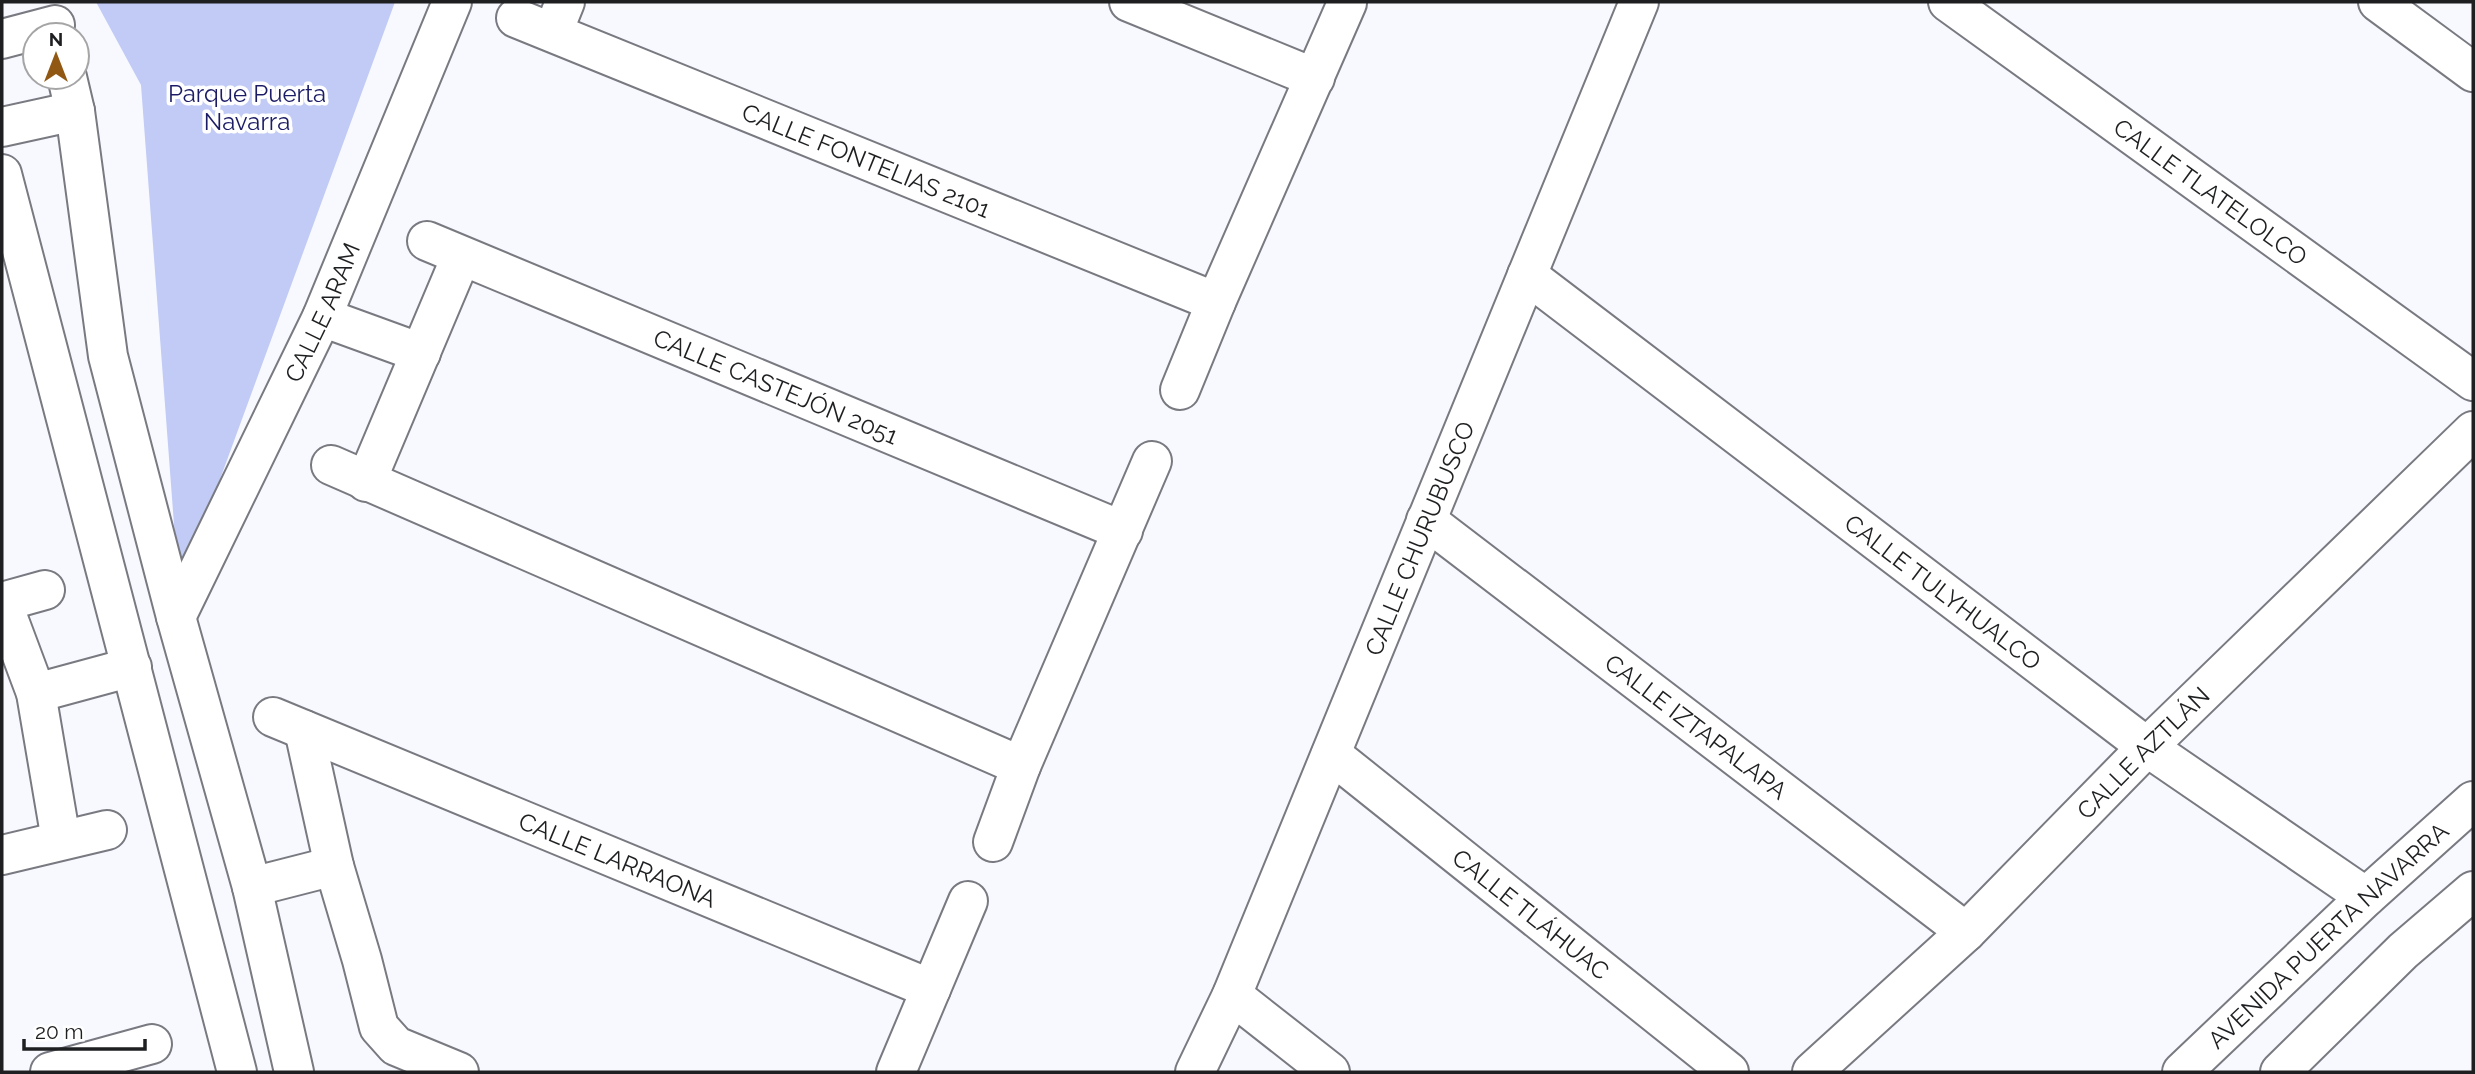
<svg xmlns="http://www.w3.org/2000/svg" width="2475" height="1074" viewBox="0 0 2475 1074" font-family="Raleway,sans-serif">
  <style>
    .green { fill: #c1cbf5 }
    .lines { fill: none; stroke-linecap: round; stroke-linejoin: round }
    .minor-casing { stroke: #797a81; stroke-width: 42 }
    .minor { stroke: #fff; stroke-width: 38 }
    .labels { text-anchor: middle; dominant-baseline: central; stroke-width: 7; stroke-linejoin: round; paint-order: stroke }
    .park-label { font-size: 24px; fill: #1c1c66; stroke: #fff }
    .street-label { font-size: 24px; fill: #1e1f21; stroke: #fff }
  </style>
  <rect width="100%" height="100%" fill="#f7f9ff"/>
  <path class="green" d="M 96,2 L 395,2 L 179,591 L 141,85 Z"/>
  <g class="lines">
    <g class="minor-casing">
      <g id="minor">
        <path d="M 1129,2 L 1315,78"/>
        <path id="s1" d="M 1948,2 L 2473,381"/>
        <path d="M 2378,2 L 2473,72"/>
        <path id="s2" d="M 516,18 L 1216,302"/>
        <path d="M 553,32 L 565,2"/>
        <path d="M 2,39 L 55,25"/>
        <path d="M 67,77 L 75,111 L 108,356 L 176,617 L 252,887 L 294,1072"/>
        <path d="M 2,127 L 75,111"/>
        <path d="M 2,174 L 237,1072"/>
        <path id="s3" d="M 427,241 L 1123,531"/>
        <path id="s4" d="M 1527,275 L 2147,747 L 2366,897"/>
        <path d="M 322,317 L 421,353"/>
        <path d="M 1180,390 L 1216,302 L 1347,3"/>
        <path d="M 331,465 L 1021,766"/>
        <path d="M 366,482 L 461,257"/>
        <path id="s5" d="M 1426,520 L 1966,932"/>
        <path d="M 2,602 L 36,693 L 61,840"/>
        <path d="M 2,602 L 45,590"/>
        <path id="s6" d="M 176,617 L 322,317 L 452,2"/>
        <path d="M 36,693 L 132,667"/>
        <path id="s7" d="M 273,717 L 931,989"/>
        <path d="M 304,730 L 334,866 L 362,960 L 379,1027 L 396,1046 L 459,1072"/>
        <path id="s8" d="M 1331,754 L 1729,1072"/>
        <path d="M 993,842 L 1021,766 L 1152,461"/>
        <path d="M 2,855 L 107,830"/>
        <path d="M 252,887 L 334,866"/>
        <path d="M 1232,995 L 1330,1072"/>
        <path d="M 50,1072 L 152,1044"/>
        <path d="M 896,1072 L 968,901"/>
        <path id="s9" d="M 1195,1072 L 1232,995 L 1639,2"/>
        <path id="s10" d="M 1812,1072 L 1966,932 L 2147,747 L 2473,431"/>
        <path id="s11" d="M 2182,1072 L 2366,897 L 2473,801"/>
        <path d="M 2280,1072 L 2403,951 L 2473,891"/>
      </g>
    </g>
    <use href="#minor" class="minor"/>
  </g>
  <g class="labels">
    <g class="park-label">
      <text x="247" y="93">Parque Puerta<tspan x="247" dy="28">Navarra</tspan></text>
    </g>
    <g class="street-label">
      <text stroke="none"><textPath href="#s2" startOffset="378">CALLE FONTELIAS 2101</textPath></text>
      <text stroke="none"><textPath href="#s1" startOffset="324">CALLE TLATELOLCO</textPath></text>
      <text stroke="none"><textPath href="#s6" startOffset="338">CALLE ARAM</textPath></text>
      <text stroke="none"><textPath href="#s3" startOffset="378">CALLE CASTEJÓN 2051</textPath></text>
      <text stroke="none"><textPath href="#s9" startOffset="579">CALLE CHURUBUSCO</textPath></text>
      <text stroke="none"><textPath href="#s4" startOffset="523">CALLE TULYHUALCO</textPath></text>
      <text stroke="none"><textPath href="#s5" startOffset="340">CALLE IZTAPALAPA</textPath></text>
      <text stroke="none"><textPath href="#s10" startOffset="460">CALLE AZTLÁN</textPath></text>
      <text stroke="none"><textPath href="#s7" startOffset="373">CALLE LARRAONA</textPath></text>
      <text stroke="none"><textPath href="#s8" startOffset="256">CALLE TLÁHUAC</textPath></text>
      <text stroke="none"><textPath href="#s11" startOffset="200">AVENIDA PUERTA NAVARRA</textPath></text>
    </g>
  </g>
  <rect width="2475" height="1074" fill="none" stroke="#1e1f21" stroke-width="7"/>
  <g transform="translate(56 56)"><circle r="33" fill="#ffffff" stroke="#a5a5a6" stroke-width="2"/>
  <path d="M0-5L12 26L0 18L-12 26Z" fill="#915813"/>
  <text y="-10" font-size="19" font-weight="bold" text-anchor="middle" fill="#1e1f21">N</text>
  </g>
  <path d="M24 1039v10h121v-10" fill="none" stroke="#1e1f21" stroke-width="3.5"/>
  <text x="35" y="1039" font-size="21" fill="#1e1f21" stroke="#ffffff" stroke-width="5" paint-order="stroke">20 m</text>
</svg>
